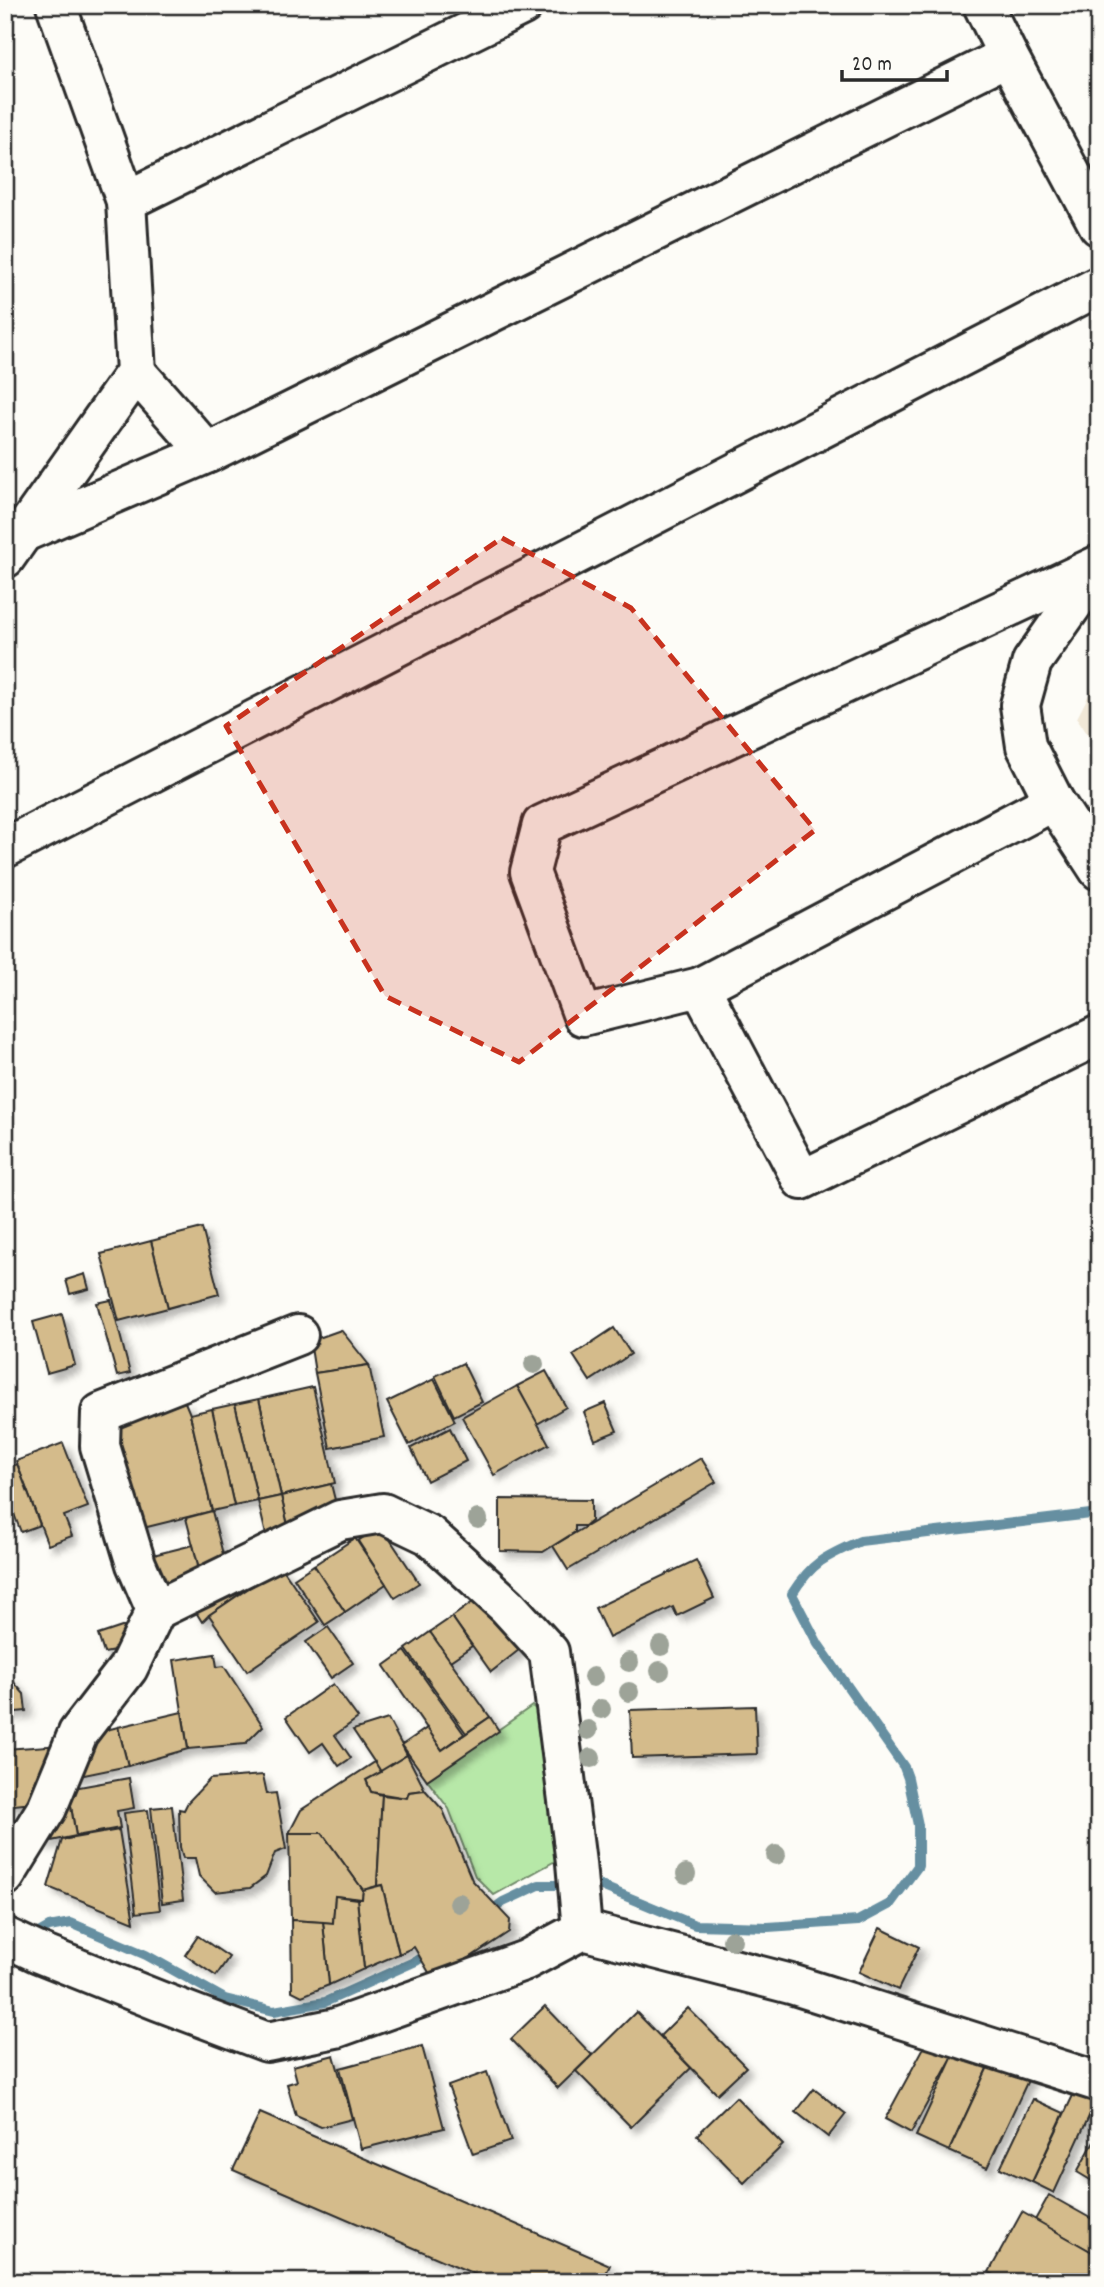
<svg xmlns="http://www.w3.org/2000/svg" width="1104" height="2287" viewBox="0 0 1104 2287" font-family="Dekko,sans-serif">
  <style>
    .built { fill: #f1e8d7 }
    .green { fill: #b7e8a8; stroke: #718a6a; stroke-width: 2 }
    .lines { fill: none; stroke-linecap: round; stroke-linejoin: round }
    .stream { stroke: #668fa1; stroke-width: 10 }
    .building { fill: #d4bb8b; stroke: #2b2b2b; stroke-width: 2; filter: url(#shadow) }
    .minor-casing { stroke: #2b2b2b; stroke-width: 44 }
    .minor { stroke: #fdfcf7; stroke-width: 38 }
    .tree { fill: #9da398 }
    .marked { fill: #c8321e; fill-opacity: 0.2; stroke: #c8321e; stroke-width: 5; stroke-dasharray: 14 9; stroke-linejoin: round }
  </style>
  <defs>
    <filter id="shadow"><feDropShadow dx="6" dy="6" stdDeviation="3.5" flood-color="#0004"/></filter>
  </defs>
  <rect width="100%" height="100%" fill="#fdfcf7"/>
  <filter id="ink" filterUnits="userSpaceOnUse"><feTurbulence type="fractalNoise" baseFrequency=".0143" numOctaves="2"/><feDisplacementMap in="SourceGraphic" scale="14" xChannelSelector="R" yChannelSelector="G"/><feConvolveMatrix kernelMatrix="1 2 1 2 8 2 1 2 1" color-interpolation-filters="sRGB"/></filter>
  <g filter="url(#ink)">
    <path class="built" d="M 1099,675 L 1099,752 L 1077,718 Z"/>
    <path class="green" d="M 532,1706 L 543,1715 L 557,1860 L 494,1895 L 475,1876 L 449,1809 L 427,1780 Z"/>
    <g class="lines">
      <g class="stream">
        <path d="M 488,1913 L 503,1902 L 539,1885 L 599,1885 L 695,1925 L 768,1927 L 858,1921 L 890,1904 L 918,1866 L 918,1825 L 908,1778 L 904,1767 L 818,1644 L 792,1594 C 812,1562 826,1556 860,1541 L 1099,1513"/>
        <path d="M 28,1939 L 49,1927 L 71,1923 L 146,1955 L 225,1999 L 274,2011 L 325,2002 L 416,1961 L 431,1951"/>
      </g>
    </g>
    <g class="building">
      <path d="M 202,1228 L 219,1294 L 168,1308 L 151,1241 Z"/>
      <path d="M 151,1241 L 168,1308 L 119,1321 L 101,1254 Z"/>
      <path d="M 85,1274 L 89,1289 L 70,1294 L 66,1280 Z"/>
      <path d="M 111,1300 L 130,1373 L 117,1376 L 97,1303 Z"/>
      <path d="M 62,1314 L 75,1365 L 47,1373 L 33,1322 Z"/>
      <path d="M 614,1328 L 631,1354 L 590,1381 L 573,1355 Z"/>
      <path d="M 341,1330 L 369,1365 L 315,1373 L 310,1341 Z"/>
      <path d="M 463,1363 L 482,1402 L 454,1416 L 435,1376 Z"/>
      <path d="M 369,1365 L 384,1437 L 330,1448 L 315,1373 Z"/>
      <path d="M 546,1371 L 566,1407 L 537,1424 L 517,1386 Z"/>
      <path d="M 434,1379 L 455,1421 L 409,1445 L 387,1402 Z"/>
      <path d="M 517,1386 L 549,1444 L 494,1475 L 462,1417 Z"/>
      <path d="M 313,1387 L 335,1483 L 281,1496 L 259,1399 Z"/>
      <path d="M 259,1399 L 281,1496 L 258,1501 L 235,1404 Z"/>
      <path d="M 185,1402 L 190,1414 L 212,1511 L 135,1530 L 110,1428 Z"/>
      <path d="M 605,1403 L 617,1431 L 595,1440 L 584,1412 Z"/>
      <path d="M 235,1404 L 258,1501 L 234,1506 L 212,1409 Z"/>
      <path d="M 212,1409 L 234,1506 L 212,1511 L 190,1414 Z"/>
      <path d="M 450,1428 L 466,1461 L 427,1481 L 411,1448 Z"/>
      <path d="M 63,1443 L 88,1507 L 64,1516 L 72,1536 L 48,1545 L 16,1461 Z"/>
      <path d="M 701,1458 L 716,1482 L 568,1570 L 553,1546 Z"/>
      <path d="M 17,1464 L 40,1525 L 21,1532 L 5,1491 L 5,1469 Z"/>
      <path d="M 331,1484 L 338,1512 L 291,1538 L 281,1496 Z"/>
      <path d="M 281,1496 L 291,1538 L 268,1543 L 258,1501 Z"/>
      <path d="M 500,1499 L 591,1500 L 591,1521 L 585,1526 L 575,1526 L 575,1532 L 543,1552 L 500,1551 Z"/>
      <path d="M 212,1511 L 227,1570 L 201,1577 L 186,1518 Z"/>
      <path d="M 381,1526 L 419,1583 L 395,1598 L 358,1541 Z"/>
      <path d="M 355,1538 L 386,1584 L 345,1612 L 314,1565 Z"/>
      <path d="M 193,1545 L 201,1577 L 161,1586 L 153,1555 Z"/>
      <path d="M 696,1560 L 714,1598 L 677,1616 L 673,1607 L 609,1638 L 595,1608 Z"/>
      <path d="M 314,1565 L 345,1612 L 325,1625 L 294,1578 Z"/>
      <path d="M 281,1566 L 209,1615 L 202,1622 L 194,1609 Z"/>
      <path d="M 281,1566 L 319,1622 L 247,1671 L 209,1615 Z"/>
      <path d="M 477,1599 L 524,1646 L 491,1672 L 452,1617 Z"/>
      <path d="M 452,1617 L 472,1646 L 450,1661 L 430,1632 Z"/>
      <path d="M 125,1626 L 125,1649 L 104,1653 L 98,1635 Z"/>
      <path d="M 328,1627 L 353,1663 L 331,1678 L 306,1642 Z"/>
      <path d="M 430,1632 L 490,1717 L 466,1733 L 406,1649 Z"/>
      <path d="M 405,1651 L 464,1734 L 442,1750 L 384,1666 Z"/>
      <path d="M 215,1654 L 217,1667 L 224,1666 L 263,1726 L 245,1744 L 188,1749 L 174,1660 Z"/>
      <path d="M 5,1679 L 11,1679 L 24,1694 L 26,1711 L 5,1713 Z"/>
      <path d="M 333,1684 L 358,1718 L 335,1735 L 351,1758 L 339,1766 L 323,1743 L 310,1752 L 286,1717 Z"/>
      <path d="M 755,1706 L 757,1754 L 632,1758 L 630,1710 Z"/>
      <path d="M 182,1712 L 188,1749 L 128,1766 L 118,1727 Z"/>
      <path d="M 490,1717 L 499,1731 L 427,1780 L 402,1745 L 427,1728 L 442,1750 Z"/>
      <path d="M 388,1719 L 407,1755 L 381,1772 L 353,1730 Z"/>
      <path d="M 118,1727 L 128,1766 L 70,1778 L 87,1735 Z"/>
      <path d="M 62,1745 L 41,1802 L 6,1806 L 5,1749 Z"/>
      <path d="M 407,1755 L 425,1790 L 409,1792 L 407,1798 L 371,1792 L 366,1780 Z"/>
      <path d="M 375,1762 L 381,1772 L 366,1780 L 371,1792 L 382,1795 L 377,1886 L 363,1890 L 322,1833 L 289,1833 L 301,1810 Z"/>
      <path d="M 263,1775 L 267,1794 L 276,1793 L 286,1849 L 275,1853 L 266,1876 L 250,1888 L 215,1892 L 199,1876 L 195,1858 L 183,1858 L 180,1847 L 179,1809 L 184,1810 L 188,1802 L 210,1779 Z"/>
      <path d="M 129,1778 L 134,1808 L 117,1811 L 120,1828 L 76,1836 L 68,1789 Z"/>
      <path d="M 68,1789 L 76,1836 L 41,1843 Z"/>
      <path d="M 425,1790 L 443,1810 L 472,1880 L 510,1920 L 509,1932 L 434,1981 L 414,1947 L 399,1954 L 382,1885 L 377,1886 L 382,1795 L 407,1798 L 409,1792 Z"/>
      <path d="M 172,1806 L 183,1900 L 162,1903 L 151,1808 Z"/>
      <path d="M 148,1810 L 160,1910 L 136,1913 L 124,1813 Z"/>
      <path d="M 119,1830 L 134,1922 L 48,1887 L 62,1840 Z"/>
      <path d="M 289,1833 L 322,1833 L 363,1890 L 362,1899 L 335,1896 L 333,1923 L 291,1920 Z"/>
      <path d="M 382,1885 L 399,1954 L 364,1969 L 357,1899 L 362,1899 L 363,1890 Z"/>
      <path d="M 335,1896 L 357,1899 L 364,1969 L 329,1985 L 323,1922 L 333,1923 Z"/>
      <path d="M 291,1920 L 323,1922 L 329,1985 L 302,1996 L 292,1991 Z"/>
      <path d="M 880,1928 L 919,1947 L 898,1990 L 859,1972 Z"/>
      <path d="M 198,1936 L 229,1957 L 216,1976 L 185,1955 Z"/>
      <path d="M 545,2006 L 592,2055 L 558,2088 L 511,2039 Z"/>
      <path d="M 688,2008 L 746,2067 L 717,2094 L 660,2036 Z"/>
      <path d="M 636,2012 L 691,2068 L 631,2127 L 576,2071 Z"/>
      <path d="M 929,2038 L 955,2052 L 911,2133 L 885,2119 Z"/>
      <path d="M 959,2043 L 992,2058 L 949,2151 L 916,2136 Z"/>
      <path d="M 422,2046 L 444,2128 L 361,2149 L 340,2068 Z"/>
      <path d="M 334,2055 L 352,2119 L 321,2127 L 296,2116 L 287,2084 L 297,2081 L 293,2066 Z"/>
      <path d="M 992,2058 L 1030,2076 L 987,2168 L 949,2151 Z"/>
      <path d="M 487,2072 L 511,2141 L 473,2154 L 448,2086 Z"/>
      <path d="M 814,2089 L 846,2114 L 828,2137 L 796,2112 Z"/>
      <path d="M 1075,2091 L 1096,2101 L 1054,2193 L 1032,2182 Z"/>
      <path d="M 736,2097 L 783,2145 L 744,2183 L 697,2135 Z"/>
      <path d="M 1033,2099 L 1064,2113 L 1032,2182 L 1000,2168 Z"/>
      <path d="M 260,2113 L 610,2265 L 602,2282 L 493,2282 L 233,2170 Z"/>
      <path d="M 1099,2133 L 1099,2185 L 1077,2172 Z"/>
      <path d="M 1049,2195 L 1099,2223 L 1099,2256 L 1035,2220 Z"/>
      <path d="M 1022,2212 L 1099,2256 L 1099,2270 L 1092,2282 L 1007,2282 L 989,2272 Z"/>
    </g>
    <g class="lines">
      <g class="minor-casing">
        <g id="minor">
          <path d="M 983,5 L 1008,56 L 1099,226"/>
          <path d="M 126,201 L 523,5"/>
          <path d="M 136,372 L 208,453"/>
          <path d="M 22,533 L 208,453 L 1008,56"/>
          <path d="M 5,558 L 136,372 L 126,201 L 56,5"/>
          <path d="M 1099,567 L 1032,662 L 1020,705 L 1026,746 L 1054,801 L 1099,870"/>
          <path d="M 1054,801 L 700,987 L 583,1016 L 530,872 L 542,825 L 1099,565"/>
          <path d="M 5,848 L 1099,286"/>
          <path d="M 700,987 L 802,1180 L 1099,1035"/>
          <path d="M 156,1610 L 340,1520 L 383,1513 L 429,1535 L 507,1606 L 549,1652 L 576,1863 L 582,1930"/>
          <path d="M 5,1876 L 47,1808 L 78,1733 L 128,1668 L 156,1610 L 136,1564 L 100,1446 L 101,1413 L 298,1335"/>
          <path d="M 5,1937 L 39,1953 L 159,2001 L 267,2042 L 336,2028 L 526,1960 L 582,1930 L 791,1984 L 1099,2082"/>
        </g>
      </g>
      <use href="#minor" class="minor"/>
    </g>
    <g class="tree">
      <circle cx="534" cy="1364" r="10"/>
      <circle cx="478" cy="1519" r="10"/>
      <circle cx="661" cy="1646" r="10"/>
      <circle cx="629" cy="1662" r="10"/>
      <circle cx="660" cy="1671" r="10"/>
      <circle cx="593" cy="1677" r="10"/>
      <circle cx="629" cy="1692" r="10"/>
      <circle cx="601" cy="1709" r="10"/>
      <circle cx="588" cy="1730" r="10"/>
      <circle cx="591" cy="1758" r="10"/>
      <circle cx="776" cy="1855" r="10"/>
      <circle cx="686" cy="1874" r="10"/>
      <circle cx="459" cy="1903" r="10"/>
      <circle cx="732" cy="1940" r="10"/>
    </g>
  </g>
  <path class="marked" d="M 502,538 L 631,608 L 815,830 L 519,1062 L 385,996 L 226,726 Z"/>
  <rect width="1104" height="2287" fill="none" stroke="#fdfcf7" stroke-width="28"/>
  <rect x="14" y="14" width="1076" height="2259" fill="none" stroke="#2b2b2b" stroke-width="2.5" filter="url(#ink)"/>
  <path d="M842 70v10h105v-10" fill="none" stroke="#2b2b2b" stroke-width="3.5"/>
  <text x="852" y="70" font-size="21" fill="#2b2b2b" stroke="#fdfcf7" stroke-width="5" paint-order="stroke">20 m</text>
</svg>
